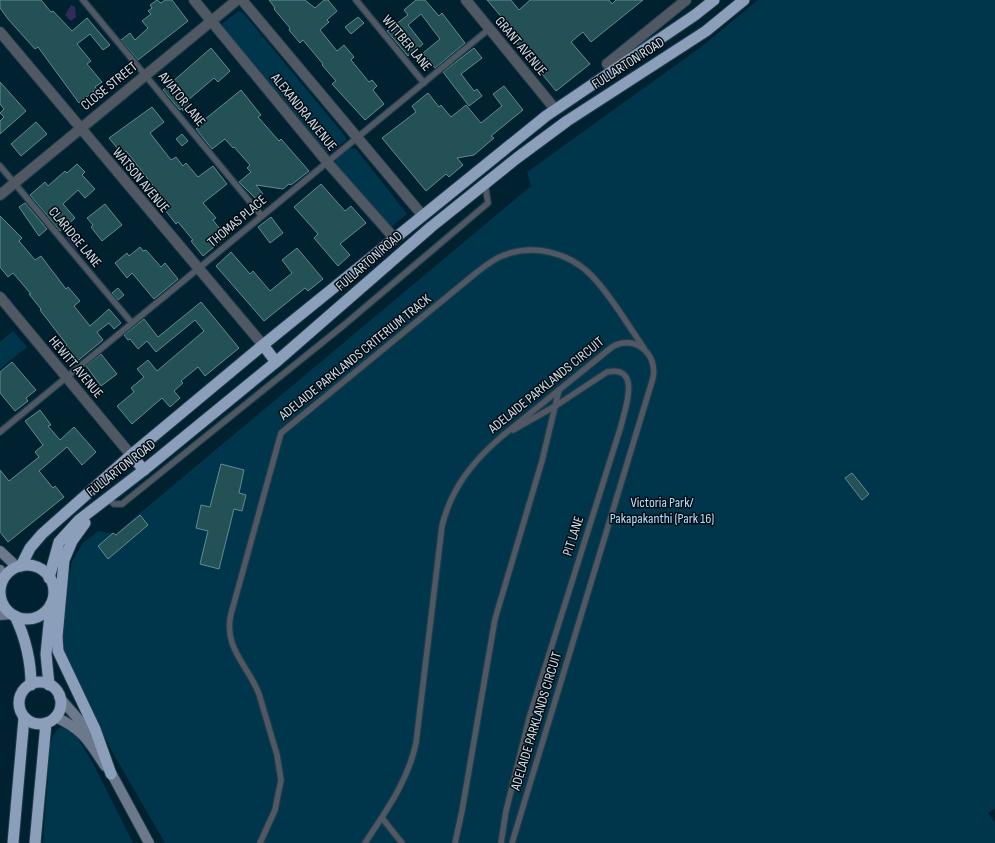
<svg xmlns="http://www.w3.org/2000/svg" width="995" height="843" viewBox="0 0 995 843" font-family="'Sofia Sans Condensed',sans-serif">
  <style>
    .green { fill: #00364b }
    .water { fill: #2f2b5b }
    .building { fill: #245155; stroke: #5f8d91 }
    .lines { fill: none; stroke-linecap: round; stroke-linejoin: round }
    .service-casing { stroke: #1d3c4a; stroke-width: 8 }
    .minor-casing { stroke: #1d3c4a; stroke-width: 12 }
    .secondary-casing { stroke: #1d3c4a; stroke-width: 12 }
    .trunk-casing { stroke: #1d3c4a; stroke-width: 13 }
    .service { stroke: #505864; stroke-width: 5.5 }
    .minor { stroke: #505864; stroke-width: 10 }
    .secondary { stroke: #6c798c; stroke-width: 10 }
    .trunk { stroke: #8b9eba; stroke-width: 11 }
    .labels { text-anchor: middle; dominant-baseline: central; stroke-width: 3; stroke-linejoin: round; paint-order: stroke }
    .street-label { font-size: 14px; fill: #cee1eb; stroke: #000910 }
    .park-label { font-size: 14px; fill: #ace3ff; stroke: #000910 }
  </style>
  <rect width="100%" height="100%" fill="#002130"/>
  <g class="green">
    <path d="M 758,0 L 995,0 L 995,808 L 988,813 L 995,822 L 995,843 L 165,843 L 114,755 L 61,650 L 64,602 L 72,561 L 83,543 L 98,531 L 115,534 L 531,186 L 527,172 L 701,47 Z"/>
    <path d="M 239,11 L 244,14 L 345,136 L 346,140 L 332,152 L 325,152 L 223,29 L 223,23 Z"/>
    <path d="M 350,148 L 356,149 L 407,214 L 391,227 L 335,164 L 336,160 Z"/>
    <path d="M 13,331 L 27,347 L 0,369 L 0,342 Z"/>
    <path d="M 63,726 L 76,735 L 95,767 L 133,843 L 43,843 L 50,746 C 52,737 54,730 63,726 Z"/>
  </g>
  <g class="water">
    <path d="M 71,5 L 75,7 L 76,17 L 71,21 L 65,15 Z"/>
    <path d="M 72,232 L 82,245 L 75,250 L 66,237 Z"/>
  </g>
  <g class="building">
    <path d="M 0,0 L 41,0 L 51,12 L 53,11 L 72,31 L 87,18 L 110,45 L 103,50 L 90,34 L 77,44 L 91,61 L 87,64 L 102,82 L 95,87 L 97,89 L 79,103 L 38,47 L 35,49 L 8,19 L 0,8 Z"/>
    <path d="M 157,0 L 161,3 L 165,0 L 172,0 L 188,21 L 138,60 L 121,40 L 130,33 L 135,40 L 148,28 L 142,21 L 151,14 L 148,11 L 152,8 L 150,5 Z"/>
    <path d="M 269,0 L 305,0 L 315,8 L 324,0 L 328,0 L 337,11 L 327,20 L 329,22 L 320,30 L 337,51 L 344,45 L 354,57 L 351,60 L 369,82 L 372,80 L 377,86 L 373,90 L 384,104 L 365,120 L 332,84 L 336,81 L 322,65 L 323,64 L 303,40 L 300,43 L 289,30 L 290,28 L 274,9 L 275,8 Z"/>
    <path d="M 416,0 L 425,0 L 439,16 L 442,13 L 465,43 L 435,68 L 423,53 L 440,39 L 421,14 L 408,25 L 423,44 L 408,56 L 387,31 L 408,15 L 404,10 Z"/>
    <path d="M 487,0 L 511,0 L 519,10 L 530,0 L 609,0 L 612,4 L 616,0 L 643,0 L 591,42 L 583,32 L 571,42 L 590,64 L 556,91 L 501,24 L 505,21 Z"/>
    <path d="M 358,17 L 364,23 L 351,34 L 345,27 Z"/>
    <path d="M 211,48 L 230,71 L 218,82 L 214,78 L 187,101 L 190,105 L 183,111 L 182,108 L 180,110 L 163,90 Z"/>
    <path d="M 474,48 L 482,58 L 461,74 L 474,91 L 477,89 L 482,96 L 469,106 L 443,72 Z"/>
    <path d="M 0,82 L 26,111 L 0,134 L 0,121 L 4,117 L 0,113 L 4,109 L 0,104 Z"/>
    <path d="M 504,86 L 523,110 L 491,136 L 494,138 L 474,155 L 457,158 L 463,165 L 449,177 L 446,174 L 426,191 L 382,138 L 416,112 L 412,106 L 428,93 L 439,107 L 441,105 L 451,117 L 466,105 L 481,123 L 502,106 L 493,94 Z"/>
    <path d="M 241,90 L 261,115 L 258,117 L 279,141 L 281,139 L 309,171 L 291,185 L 289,184 L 283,189 L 256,185 L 263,194 L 256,199 L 239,182 L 251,172 L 247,168 L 250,165 L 234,147 L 233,148 L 225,139 L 212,149 L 196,129 L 205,122 L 204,120 Z"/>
    <path d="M 152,107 L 164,122 L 150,133 L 171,160 L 176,157 L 183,166 L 186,163 L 198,177 L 213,166 L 227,184 L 203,203 L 216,218 L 213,220 L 226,237 L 203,256 L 191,241 L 193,240 L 178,222 L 176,224 L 165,210 L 169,206 L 126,151 L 122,154 L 109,138 Z"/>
    <path d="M 36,122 L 47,134 L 21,156 L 11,144 Z"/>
    <path d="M 182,134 L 188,141 L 182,146 L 176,139 Z"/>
    <path d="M 77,164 L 85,172 L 82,175 L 95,189 L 85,198 L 78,190 L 63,204 L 75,218 L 60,231 L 30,195 L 45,182 L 48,186 L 65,171 L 67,173 Z"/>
    <path d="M 321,184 L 345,211 L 351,206 L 366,223 L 340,244 L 350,255 L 338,266 L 314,238 L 318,234 L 294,207 Z"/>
    <path d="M 25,203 L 47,229 L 39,236 L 19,207 Z"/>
    <path d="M 105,204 L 122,225 L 102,241 L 91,227 L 93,225 L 87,218 Z"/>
    <path d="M 0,216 L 22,238 L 19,241 L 35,260 L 41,256 L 66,289 L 68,287 L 80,301 L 74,306 L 90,326 L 109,309 L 121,323 L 114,329 L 109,323 L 97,332 L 103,340 L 75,363 L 63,348 L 67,345 L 40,310 L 41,309 L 29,294 L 31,294 L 13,273 L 8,277 L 0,267 Z"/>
    <path d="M 271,217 L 283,233 L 270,243 L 258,227 Z"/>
    <path d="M 140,247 L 143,251 L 146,250 L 161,267 L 165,263 L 178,279 L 154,299 L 132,273 L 127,278 L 115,263 L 127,253 L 129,256 Z"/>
    <path d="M 297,248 L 323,279 L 308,291 L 305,288 L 264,321 L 216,266 L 231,252 L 250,274 L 253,271 L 270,291 L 292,273 L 282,260 Z"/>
    <path d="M 118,288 L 124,295 L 118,300 L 112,293 Z"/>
    <path d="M 201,302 L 239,348 L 205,376 L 198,367 L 181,381 L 183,383 L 174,391 L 180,398 L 170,407 L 162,398 L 132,424 L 117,406 L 134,392 L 131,388 L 144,377 L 137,369 L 148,360 L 157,371 L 204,331 L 195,320 L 156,352 L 147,341 L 138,349 L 130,339 L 128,340 L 124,335 L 144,319 L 158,337 Z"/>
    <path d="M 101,354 L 117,374 L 101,386 L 86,366 Z"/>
    <path d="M 12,362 L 36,390 L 26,398 L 28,401 L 15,411 L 0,393 L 0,372 Z"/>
    <path d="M 40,410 L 51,425 L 48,426 L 60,440 L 74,427 L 96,452 L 82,465 L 67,447 L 39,471 L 53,488 L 55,486 L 64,497 L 8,542 L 0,532 L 0,470 L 9,481 L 39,457 L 35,452 L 43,445 L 25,421 Z"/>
    <path d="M 221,464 L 244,470 L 239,493 L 246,495 L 242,511 L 234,509 L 219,569 L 200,564 L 208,531 L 196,528 L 201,505 L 210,507 Z"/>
    <path d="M 852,473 L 869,494 L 862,500 L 845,478 Z"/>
    <path d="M 140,515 L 148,525 L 108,559 L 98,546 L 113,533 L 116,535 Z"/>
  </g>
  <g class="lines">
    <g class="service-casing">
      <g id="service">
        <path d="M 83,0 L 261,215"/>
        <path d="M 356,0 L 424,83"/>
        <path d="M 0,166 L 132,323"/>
        <path d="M 0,432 L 489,29"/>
        <path d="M 108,498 L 114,504 L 122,504 L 344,325 L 488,203 L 485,184"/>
        <path d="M 382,818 L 402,843"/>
        <path d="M 260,843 L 275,810 L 281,780 L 277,755 L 259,694 C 248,665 223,648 231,614 L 281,433 L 476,273 C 484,267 492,260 502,256 C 532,243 569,252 592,276 C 612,297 627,324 644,348"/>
        <path d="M 365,843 C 386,811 408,781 416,743 L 442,526 C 451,489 472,462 501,437 L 612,347 C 634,334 658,353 653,378 L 512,843"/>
        <path d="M 455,843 L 462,811 L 495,619 L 542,461 L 559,390"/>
        <path d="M 501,843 L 506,811 L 530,715 L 621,426 C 625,409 642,365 607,372 L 557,405 L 513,430"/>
      </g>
    </g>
    <g class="minor-casing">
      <g id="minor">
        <path d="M 194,0 L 328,163 L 395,239"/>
        <path d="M 242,0 L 423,216"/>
        <path d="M 466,0 L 555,109"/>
        <path d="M 0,32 L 263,345"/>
        <path d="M 607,64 L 686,0"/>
        <path d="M 0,195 L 237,0"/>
        <path d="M 0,297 L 131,455"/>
      </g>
    </g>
    <g class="secondary-casing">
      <g id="secondary">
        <path d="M 0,551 L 17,567"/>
        <path d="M 0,570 L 3,580"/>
        <path d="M 0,615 L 11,614"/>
        <path d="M 59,697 L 94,737 L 97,744"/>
        <path d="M 55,717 C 82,728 90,743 105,766"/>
        <path d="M 108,767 L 149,843"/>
      </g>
    </g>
    <g class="trunk-casing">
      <g id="trunk">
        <path d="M 263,345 L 276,362"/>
        <path d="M 131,455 L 144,470"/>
        <path d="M 85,523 L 72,541 L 64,560 L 57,637 L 58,651 L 95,729 L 111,774"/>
        <circle cx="27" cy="592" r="27"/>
        <path d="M 21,566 L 30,548 L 42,534 L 131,455 L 263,345 L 546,116 L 695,15 L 714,0"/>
        <path d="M 49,578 L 59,542 L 79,520 L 144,470 L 276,362 L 431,227 L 517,158 L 567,121 L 706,31 L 744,0"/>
        <path d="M 15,616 C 26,639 31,660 31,685"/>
        <circle cx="40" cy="703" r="21"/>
        <path d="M 49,685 L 46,654 L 51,604"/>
        <path d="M 13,843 L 24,718"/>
        <path d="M 35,843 L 46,723"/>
      </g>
    </g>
    <use href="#service" class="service"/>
    <use href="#minor" class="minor"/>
    <use href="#secondary" class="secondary"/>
    <use href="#trunk" class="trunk"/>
  </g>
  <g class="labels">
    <g class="street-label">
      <text transform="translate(407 43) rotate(50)">WITTBER LANE</text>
      <text transform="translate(521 46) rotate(50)">GRANT AVENUE</text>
      <text transform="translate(628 63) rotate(-33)">FULLARTON ROAD</text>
      <text transform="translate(109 86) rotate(-39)">CLOSE STREET</text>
      <text transform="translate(182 99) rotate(51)">AVIATOR LANE</text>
      <text transform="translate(304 112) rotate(51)">ALEXANDRA AVENUE</text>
      <text transform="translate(141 180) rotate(50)">WATSON AVENUE</text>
      <text transform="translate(237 221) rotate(-40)">THOMAS PLACE</text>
      <text transform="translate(75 237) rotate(50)">CLARIDGE LANE</text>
      <text transform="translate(369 261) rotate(-41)">FULLARTON ROAD</text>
      <text transform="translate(355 357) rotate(-39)">ADELAIDE PARKLANDS CRITERIUM TRACK</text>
      <text transform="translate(76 367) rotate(50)">HEWITT AVENUE</text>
      <text transform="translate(546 385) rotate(-39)">ADELAIDE PARKLANDS CIRCUIT</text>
      <text transform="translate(121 468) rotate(-38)">FULLARTON ROAD</text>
      <text transform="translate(573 536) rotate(-72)">PIT LANE</text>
      <text transform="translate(536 721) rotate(-73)">ADELAIDE PARKLANDS CIRCUIT</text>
    </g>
    <g class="park-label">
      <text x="662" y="502">Victoria Park/<tspan x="662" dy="16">Pakapakanthi (Park 16)</tspan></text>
    </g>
  </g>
</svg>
